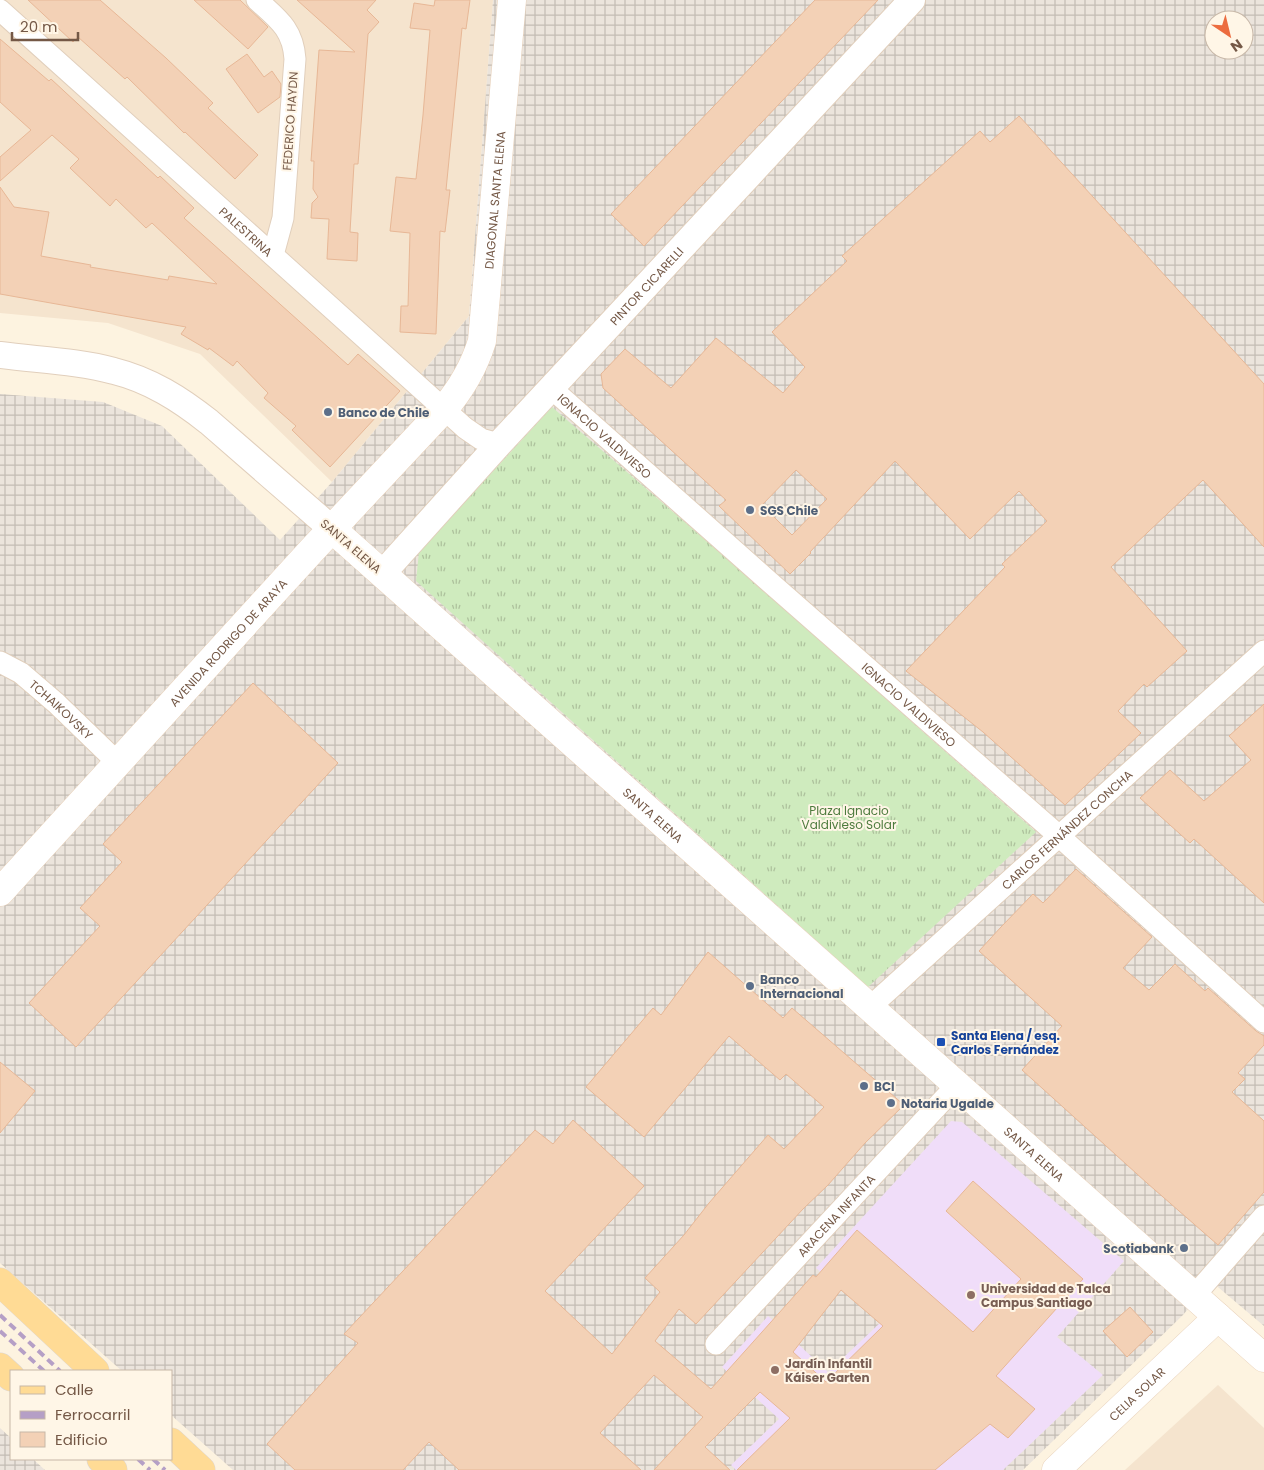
<svg xmlns="http://www.w3.org/2000/svg" width="1264" height="1470" viewBox="0 0 1264 1470" font-family="Poppins,sans-serif">
  <style>
    .residential { fill: #f5e4ce }
    .industrial { fill: url(#industrial-grid); fill-rule: evenodd }
    .education { fill: #f0ddf9 }
    .grass { fill: url(#grass-tufts) }
    .building { fill: #f3d1b6; stroke: #e7b796; fill-rule: evenodd }
    .lines { fill: none; stroke-linecap: round; stroke-linejoin: round }
    .minor-casing { stroke: #e1cfbc; stroke-width: 23 }
    .tertiary-casing { stroke: #e1cfbc; stroke-width: 28 }
    .secondary-casing { stroke: #e9d2bb; stroke-width: 29 }
    .primary-casing { stroke: #ded7d3; stroke-width: 29 }
    .minor { stroke: #fff; stroke-width: 21 }
    .tertiary { stroke: #fff; stroke-width: 26 }
    .secondary { stroke: #fff; stroke-width: 28 }
    .primary { stroke: #ffdb95; stroke-width: 28 }
    .rail { stroke: #b59fc6; stroke-width: 4; stroke-dasharray: 8 5; stroke-linecap: butt }
    .service-dot { fill: #5c6f8a; stroke: #fff6e7; stroke-width: 2 }
    .transit-dot { fill: #1a4fb4; stroke: #fff6e7; stroke-width: 2 }
    .education-dot { fill: #8d6e63; stroke: #fff6e7; stroke-width: 2 }
    .labels { text-anchor: middle; dominant-baseline: central; stroke-width: 4; stroke-linejoin: round; paint-order: stroke }
    .street-label { font-size: 12px; fill: #745846; stroke: #fff6e7 }
    .service-label { font-size: 12px; font-weight: bold; fill: #4e5e75; stroke: #fff6e7; text-anchor: start }
    .park-label { font-size: 12px; fill: #4e7b3e; stroke: #fff6e7 }
    .transit-label { font-size: 12px; font-weight: bold; fill: #164399; stroke: #fff6e7; text-anchor: start }
    .education-label { font-size: 12px; font-weight: bold; fill: #785e54; stroke: #fff6e7; text-anchor: start }
  </style>
  <defs>
    <pattern id="industrial-grid" width="8" height="8" patternUnits="userSpaceOnUse" patternTransform="scale(1.25)"><rect width="8" height="8" fill="#ebe4dc"/><path d="M0 4h8M4 0v8" fill="none" stroke="#c3bcb4"/></pattern>
    <pattern id="grass-tufts" width="24" height="20" patternUnits="userSpaceOnUse" patternTransform="scale(1.25)"><rect width="24" height="20" fill="#cfebbe"/><path d="M3 7l-1-3M5 7V3M7 7l1-3M15 17l-1-3M17 17v-4M19 17l1-3" fill="none" stroke="#adc19c"/></pattern>
  </defs>
  <rect width="100%" height="100%" fill="#fdf3e0"/>
  <g class="residential">
    <path d="M 0,0 L 493,0 L 469,316 L 332,482 L 200,354 L 108,323 L 0,313 Z"/>
    <path d="M 1218,1385 L 1264,1428 L 1264,1470 L 1125,1470 Z"/>
  </g>
  <g class="industrial">
    <path d="M 493,0 L 1264,0 L 1264,1326 L 1212,1282 L 1182,1316 L 1023,1470 L 233,1470 L 171,1415 L 171,1371 L 122,1371 L 0,1263 L 0,394 L 103,402 L 162,426 L 280,540 L 332,482 L 469,316 ZM 1214,20 L 1244,20 L 1244,50 L 1214,50 Z"/>
    <path d="M 0,1428 L 11,1438 L 11,1459 L 33,1459 L 45,1470 L 0,1470 Z"/>
  </g>
  <path class="education" d="M 951,1121 L 962,1122 L 1124,1261 L 1057,1337 L 1103,1375 L 1003,1470 L 736,1470 L 731,1465 L 779,1419 L 722,1367 L 768,1316 L 828,1372 L 880,1323 L 816,1268 Z"/>
  <path class="grass" d="M 552,407 L 755,583 L 1036,832 L 868,987 L 416,581 L 419,552 Z"/>
  <g class="building">
    <path d="M 28,0 L 100,0 L 166,58 L 213,103 L 208,108 L 258,155 L 235,179 L 185,132 L 184,133 L 127,77 L 125,79 L 78,37 L 73,42 Z"/>
    <path d="M 194,0 L 240,0 L 268,27 L 248,49 Z"/>
    <path d="M 297,0 L 376,0 L 367,10 L 379,22 L 368,34 L 358,164 L 354,164 L 350,232 L 358,233 L 357,261 L 327,259 L 329,219 L 311,218 L 312,203 L 318,197 L 313,189 L 314,161 L 311,161 L 319,50 L 355,52 Z"/>
    <path d="M 435,0 L 470,0 L 466,29 L 462,28 L 446,190 L 450,190 L 445,232 L 440,231 L 436,334 L 400,332 L 401,306 L 408,306 L 410,233 L 390,231 L 396,177 L 416,179 L 423,115 L 430,30 L 410,28 L 414,3 L 434,6 Z"/>
    <path d="M 815,0 L 878,0 L 644,246 L 611,214 Z"/>
    <path d="M 0,39 L 49,81 L 51,79 L 158,178 L 160,176 L 194,208 L 184,218 L 348,365 L 358,354 L 400,391 L 330,467 L 292,430 L 296,426 L 264,398 L 268,393 L 237,361 L 233,366 L 209,348 L 208,350 L 181,334 L 186,327 L 0,294 L 0,187 L 14,207 L 49,212 L 41,256 L 91,265 L 90,267 L 168,280 L 169,276 L 217,284 L 152,223 L 146,228 L 116,199 L 110,206 L 70,168 L 79,159 L 52,135 L 0,181 L 0,157 L 31,130 L 0,102 Z"/>
    <path d="M 247,54 L 264,77 L 272,71 L 281,84 L 280,97 L 258,113 L 226,69 Z"/>
    <path d="M 1019,116 L 1264,384 L 1264,547 L 1203,480 L 1111,567 L 1187,651 L 1147,687 L 1144,684 L 1118,711 L 1141,733 L 1065,805 L 983,732 L 906,671 L 1005,567 L 1002,564 L 1047,521 L 1019,491 L 970,539 L 895,461 L 810,552 L 811,553 L 790,574 L 719,506 L 726,500 L 603,388 L 601,374 L 625,349 L 671,388 L 716,338 L 783,393 L 805,367 L 772,332 L 847,261 L 842,256 L 980,131 L 990,142 ZM 796,470 L 827,499 L 792,535 L 762,505 Z"/>
    <path d="M 253,683 L 338,763 L 76,1047 L 29,1003 L 100,926 L 80,908 L 122,862 L 103,844 Z"/>
    <path d="M 1264,704 L 1264,903 L 1194,839 L 1190,843 L 1140,798 L 1170,770 L 1204,801 L 1251,760 L 1229,736 Z"/>
    <path d="M 1076,869 L 1152,937 L 1123,968 L 1149,990 L 1175,964 L 1205,991 L 1208,988 L 1256,1031 L 1264,1036 L 1264,1045 L 1238,1073 L 1245,1079 L 1232,1092 L 1264,1121 L 1264,1192 L 1218,1245 L 1147,1183 L 1022,1070 L 1062,1026 L 979,951 L 1001,927 L 1033,894 L 1043,903 Z"/>
    <path d="M 708,952 L 783,1018 L 792,1008 L 904,1105 L 865,1143 L 828,1185 L 803,1209 L 696,1324 L 679,1309 L 655,1341 L 711,1389 L 813,1275 L 816,1277 L 857,1230 L 973,1332 L 1021,1279 L 946,1211 L 973,1181 L 1083,1279 L 996,1376 L 1035,1409 L 1008,1438 L 990,1424 L 935,1470 L 737,1470 L 790,1418 L 760,1392 L 705,1447 L 730,1470 L 654,1470 L 703,1417 L 654,1375 L 600,1433 L 641,1470 L 459,1470 L 429,1442 L 403,1470 L 295,1470 L 267,1444 L 358,1343 L 344,1334 L 535,1130 L 553,1144 L 573,1120 L 644,1186 L 545,1291 L 612,1354 L 660,1292 L 645,1278 L 684,1235 L 709,1203 L 768,1135 L 784,1149 L 824,1107 L 786,1074 L 780,1080 L 729,1036 L 644,1137 L 586,1087 L 653,1008 L 661,1015 ZM 841,1290 L 883,1326 L 826,1382 L 793,1352 Z"/>
    <path d="M 0,1062 L 35,1091 L 0,1133 Z"/>
    <path d="M 1130,1307 L 1153,1332 L 1127,1357 L 1103,1331 Z"/>
  </g>
  <g class="lines">
    <g class="minor-casing">
      <g id="minor">
        <path d="M 257,0 C 278,19 293,29 295,59 L 283,218 L 273,255"/>
        <path id="s1" d="M 0,10 L 465,428 L 481,439 L 499,444"/>
        <path id="s2" d="M 551,388 L 773,585 L 1059,836 L 1264,1022"/>
        <path id="s3" d="M 0,662 L 21,673 L 56,703 L 118,763"/>
        <path id="s4" d="M 870,1007 L 1264,651"/>
        <path d="M 1194,1296 L 1264,1216"/>
        <path id="s5" d="M 716,1344 L 957,1085"/>
      </g>
    </g>
    <g class="tertiary-casing">
      <g id="tertiary">
        <path d="M 0,355 C 38,360 78,361 114,371 C 150,380 180,399 209,422 L 332,529"/>
        <path id="s6" d="M 382,574 L 499,444 L 912,0"/>
      </g>
    </g>
    <g class="secondary-casing">
      <g id="secondary">
        <path id="s7" d="M 332,529 L 1264,1358"/>
        <path id="s8" d="M 0,892 L 312,550 L 444,409 C 462,388 474,367 482,341 L 512,0"/>
        <path id="s9" d="M 1056,1470 L 1218,1317"/>
      </g>
    </g>
    <g class="primary-casing">
      <g id="primary">
        <path d="M 0,1282 L 95,1371"/>
        <path d="M 0,1367 L 11,1377"/>
        <path d="M 171,1442 L 201,1470"/>
        <path d="M 101,1459 L 113,1470"/>
      </g>
    </g>
    <use href="#minor" class="minor"/>
    <use href="#tertiary" class="tertiary"/>
    <use href="#secondary" class="secondary"/>
    <use href="#primary" class="primary"/>
    <g class="rail">
      <path d="M 0,1315 L 60,1371"/>
      <path d="M 0,1331 L 44,1371"/>
      <path d="M 138,1459 L 150,1470"/>
      <path d="M 153,1459 L 165,1470"/>
    </g>
  </g>
  <g class="service-dot">
    <circle cx="328" cy="412" r="5"/>
    <circle cx="750" cy="510" r="5"/>
    <circle cx="750" cy="986" r="5"/>
    <circle cx="864" cy="1086" r="5"/>
    <circle cx="891" cy="1103" r="5"/>
    <circle cx="1184" cy="1248" r="5"/>
  </g>
  <rect class="transit-dot" x="936" y="1037" width="10" height="10" rx="2.5"/>
  <g class="education-dot">
    <circle cx="971" cy="1295" r="5"/>
    <circle cx="775" cy="1370" r="5"/>
  </g>
  <g class="labels">
    <g class="street-label">
      <text transform="translate(290 121) rotate(-86)">FEDERICO HAYDN</text>
      <text stroke="none"><textPath href="#s8" startOffset="876">DIAGONAL SANTA ELENA</textPath></text>
      <text stroke="none"><textPath href="#s1" startOffset="331">PALESTRINA</textPath></text>
      <text stroke="none"><textPath href="#s6" startOffset="391">PINTOR CICARELLI</textPath></text>
      <text stroke="none"><textPath href="#s2" startOffset="72">IGNACIO VALDIVIESO</textPath></text>
      <text transform="translate(351 546) rotate(41)">SANTA ELENA</text>
      <text stroke="none"><textPath href="#s8" startOffset="338">AVENIDA RODRIGO DE ARAYA</textPath></text>
      <text stroke="none"><textPath href="#s2" startOffset="478">IGNACIO VALDIVIESO</textPath></text>
      <text stroke="none"><textPath href="#s3" startOffset="78">TCHAIKOVSKY</textPath></text>
      <text stroke="none"><textPath href="#s7" startOffset="430">SANTA ELENA</textPath></text>
      <text stroke="none"><textPath href="#s4" startOffset="265">CARLOS FERNÁNDEZ CONCHA</textPath></text>
      <text stroke="none"><textPath href="#s7" startOffset="940">SANTA ELENA</textPath></text>
      <text stroke="none"><textPath href="#s5" startOffset="176">ARACENA INFANTA</textPath></text>
      <text stroke="none"><textPath href="#s9" startOffset="111">CELIA SOLAR</textPath></text>
    </g>
    <g class="service-label">
      <text x="338" y="412">Banco de Chile</text>
      <text x="760" y="510">SGS Chile</text>
      <text x="760" y="979">Banco<tspan x="760" dy="14">Internacional</tspan></text>
      <text x="874" y="1086">BCI</text>
      <text x="901" y="1103">Notaria Ugalde</text>
      <text x="1174" y="1248" text-anchor="end">Scotiabank</text>
    </g>
    <g class="park-label">
      <text x="849" y="810">Plaza Ignacio<tspan x="849" dy="14">Valdivieso Solar</tspan></text>
    </g>
    <g class="transit-label">
      <text x="951" y="1035">Santa Elena / esq.<tspan x="951" dy="14">Carlos Fernández</tspan></text>
    </g>
    <g class="education-label">
      <text x="981" y="1288">Universidad de Talca<tspan x="981" dy="14">Campus Santiago</tspan></text>
      <text x="785" y="1363">Jardín Infantil<tspan x="785" dy="14">Káiser Garten</tspan></text>
    </g>
  </g>
  <rect x="10" y="1370" width="162" height="90" fill="#fff6e7" stroke="#c7b7a7"/>
  <rect x="20" y="1386" width="25" height="8" fill="#ffdb95" stroke="#c7b7a7"/>
  <text x="55" y="1395" font-size="15" fill="#745846">Calle</text>
  <rect x="20" y="1411" width="25" height="8" fill="#b59fc6" stroke="#c7b7a7"/>
  <text x="55" y="1420" font-size="15" fill="#745846">Ferrocarril</text>
  <rect x="20" y="1432" width="25" height="15" fill="#f3d1b6" stroke="#c7b7a7"/>
  <text x="55" y="1445" font-size="15" fill="#745846">Edificio</text>
  <g transform="translate(1229 35) rotate(145)"><circle r="24" fill="#fff6e7" stroke="#c7b7a7"/>
  <path d="M0-4L9 19L0 12L-9 19Z" fill="#ec6c3f"/>
  <text y="-8" font-size="14" font-weight="bold" text-anchor="middle" fill="#745846">N</text>
  </g>
  <path d="M12 32v8h66v-8" fill="none" stroke="#745846" stroke-width="2.5"/>
  <text x="20" y="32" font-size="15" fill="#745846" stroke="#fff6e7" stroke-width="4" paint-order="stroke">20 m</text>
</svg>
